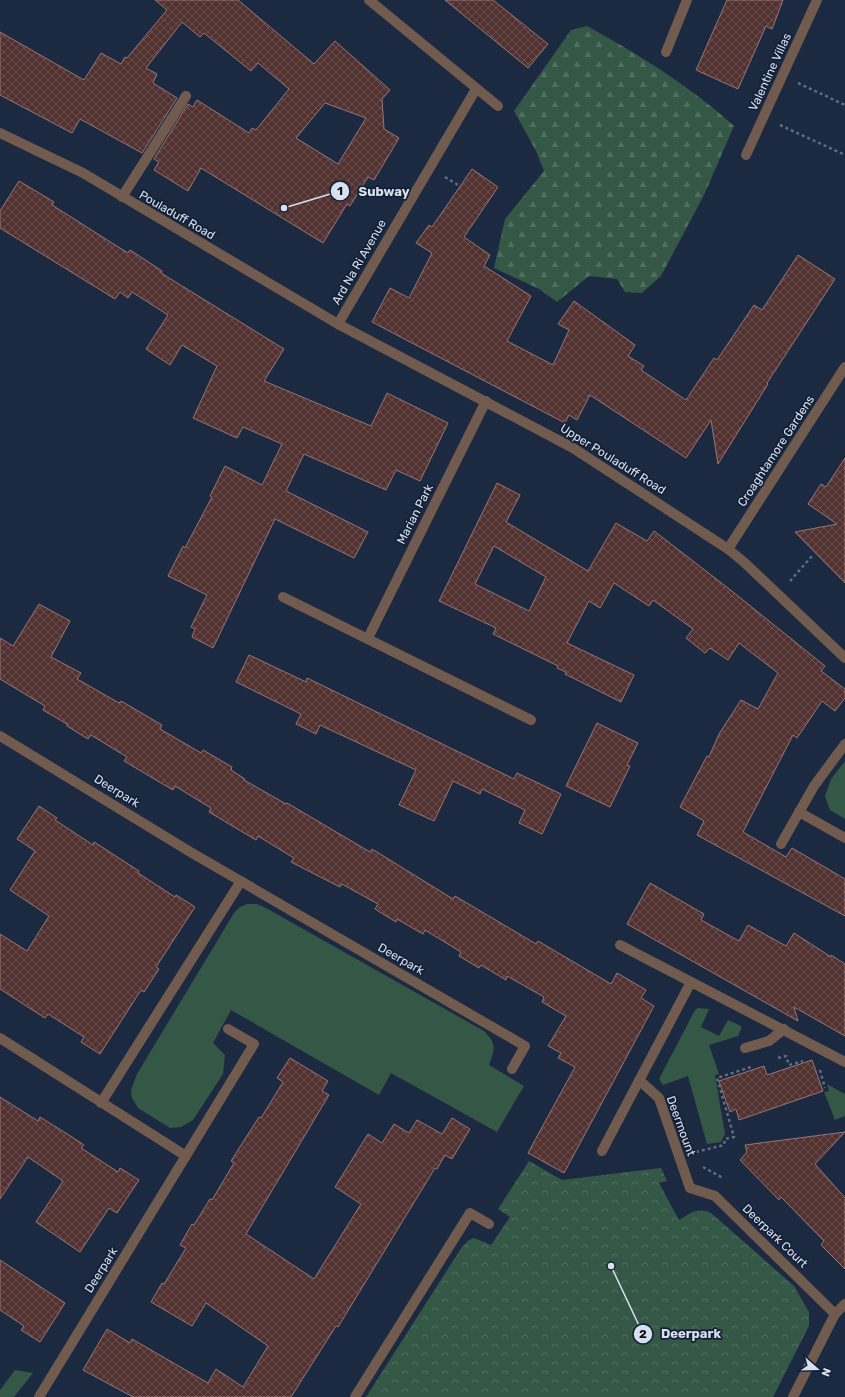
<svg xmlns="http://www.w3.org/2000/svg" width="845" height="1397" viewBox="0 0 845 1397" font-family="Rubik,sans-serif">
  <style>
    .grass { fill: #345746 }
    .forest { fill: url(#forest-firs) }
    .park { fill: url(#park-crowns) }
    .building { fill: url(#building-cross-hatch); stroke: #997573; fill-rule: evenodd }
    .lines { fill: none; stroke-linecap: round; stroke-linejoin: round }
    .path { stroke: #606c80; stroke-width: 2.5; stroke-dasharray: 3 3; stroke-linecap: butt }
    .service { stroke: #715b4e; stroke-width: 10 }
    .minor { stroke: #715b4e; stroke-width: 10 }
    .labels { text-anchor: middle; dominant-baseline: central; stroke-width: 3.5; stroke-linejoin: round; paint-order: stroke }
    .street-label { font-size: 12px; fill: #d7e0ef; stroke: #132036 }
    .leader { fill: none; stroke: #d7e0ef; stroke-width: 1.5 }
    .callout-dot { fill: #d7e0ef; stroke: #132036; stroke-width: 1.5 }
    .mark-label { font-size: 12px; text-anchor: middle; font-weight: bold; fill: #111 }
    .callout-label { font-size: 13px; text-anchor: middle; font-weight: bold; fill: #d7e0ef; stroke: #132036; stroke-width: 3.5; stroke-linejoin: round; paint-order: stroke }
  </style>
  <defs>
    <pattern id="forest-firs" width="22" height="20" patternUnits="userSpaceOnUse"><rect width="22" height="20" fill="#345746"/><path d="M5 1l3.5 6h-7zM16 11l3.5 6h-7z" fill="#516f61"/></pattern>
    <pattern id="park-crowns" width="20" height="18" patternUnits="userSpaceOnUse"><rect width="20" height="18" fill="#345746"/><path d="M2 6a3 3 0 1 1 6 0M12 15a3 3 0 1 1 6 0" fill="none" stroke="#516f61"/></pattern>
    <pattern id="building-cross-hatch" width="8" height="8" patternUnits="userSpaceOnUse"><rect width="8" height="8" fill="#523231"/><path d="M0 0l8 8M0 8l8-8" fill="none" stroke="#6a4f4f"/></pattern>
  </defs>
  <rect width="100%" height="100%" fill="#1c2a41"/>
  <g class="grass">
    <path d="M 845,761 L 845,819 L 830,810 L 825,796 L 831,779 Z"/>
    <path d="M 247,904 L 257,904 L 266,908 L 484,1031 C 497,1044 495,1049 489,1065 L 524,1086 L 497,1132 L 391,1073 L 379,1095 L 231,1010 L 213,1043 L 225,1055 L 223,1074 L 193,1120 L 181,1127 L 170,1128 L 138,1108 L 132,1098 L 131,1090 L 137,1074 L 234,913 L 240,907 Z"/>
    <path d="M 698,1008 L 709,1009 L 701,1027 L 719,1036 L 728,1020 L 741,1026 L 741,1029 L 738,1036 L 709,1045 L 719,1074 L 715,1075 L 725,1134 L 721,1142 L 707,1144 L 688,1076 L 663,1085 L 659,1079 L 695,1010 Z"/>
    <path d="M 827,1084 L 845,1094 L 845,1116 L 835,1120 L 824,1092 L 829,1091 Z"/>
    <path d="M 15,1370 L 33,1373 L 14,1397 L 0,1397 L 0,1390 Z"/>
  </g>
  <path class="forest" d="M 587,26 C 638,54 690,86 734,126 L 704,195 L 661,276 L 642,293 L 625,292 L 617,279 L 589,276 L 557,302 L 539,289 L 494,268 L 505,219 L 544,171 L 536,151 L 514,111 L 571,30 Z"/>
  <path class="park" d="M 529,1161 L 562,1180 L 661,1168 L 667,1181 L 659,1183 L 679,1220 C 691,1213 697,1207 711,1213 L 794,1286 L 809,1312 L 809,1326 L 773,1397 L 366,1397 L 462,1247 L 469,1240 L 474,1238 L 491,1245 L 510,1217 L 498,1209 Z"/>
  <g class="building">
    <path d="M 155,0 L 238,0 L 314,64 L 335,41 L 390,90 L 382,99 L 384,129 L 399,138 L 374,180 L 368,177 L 350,206 L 347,204 L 323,243 L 201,168 L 188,191 L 154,170 L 159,162 L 154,159 L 188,104 L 193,107 L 197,100 L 249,133 L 252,128 L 256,130 L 289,89 L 258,63 L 251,71 L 204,33 L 200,37 L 182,22 L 146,68 L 157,74 L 153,83 L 177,98 L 142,153 L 80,119 L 72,133 L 0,95 L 0,32 L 84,80 L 101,53 L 121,64 L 125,57 L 127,58 L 167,10 ZM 325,103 L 366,118 L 338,164 L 296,138 Z"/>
    <path d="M 445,0 L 493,0 L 548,44 L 528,68 Z"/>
    <path d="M 727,0 L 783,0 L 772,29 L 766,26 L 738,89 L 696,70 Z"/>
    <path d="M 472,169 L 498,187 L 464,237 L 490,255 L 484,266 L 531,296 L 507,341 L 553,365 L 569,330 L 558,324 L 574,301 L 635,345 L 628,356 L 644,366 L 641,370 L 686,400 L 714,358 L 717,360 L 754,305 L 762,310 L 798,255 L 835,279 L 767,383 L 768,384 L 718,464 L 711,420 L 686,458 L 590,395 L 577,420 L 569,415 L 565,423 L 372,322 L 390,288 L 409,298 L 432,253 L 416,243 L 429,225 L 432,227 Z"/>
    <path d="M 19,181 L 54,202 L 52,205 L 112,243 L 128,253 L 130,250 L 162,271 L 161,273 L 284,349 L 264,381 L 371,426 L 387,393 L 448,423 L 420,481 L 396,470 L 386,490 L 304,454 L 286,491 L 368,532 L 354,558 L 275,519 L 213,648 L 192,637 L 195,629 L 191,627 L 207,595 L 168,576 L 183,546 L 185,548 L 212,497 L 210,496 L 225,466 L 262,485 L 282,444 L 243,427 L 237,438 L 193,418 L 217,366 L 182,345 L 170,365 L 146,349 L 168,315 L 132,292 L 128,298 L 120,292 L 115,299 L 0,228 L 0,211 Z"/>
    <path d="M 845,458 L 845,583 L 795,532 L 837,524 L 808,504 L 821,484 L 826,487 Z"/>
    <path d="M 497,483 L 520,495 L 506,522 L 588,571 L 616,523 L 647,541 L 654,531 L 728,588 L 825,666 L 821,671 L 845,689 L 845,698 L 835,711 L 822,701 L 797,738 L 793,735 L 743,832 L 786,857 L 792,848 L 845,879 L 845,916 L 697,835 L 704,821 L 680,807 L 707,756 L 709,757 L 719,734 L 741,700 L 758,709 L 778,673 L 739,643 L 728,660 L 710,648 L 705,653 L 686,638 L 693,629 L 653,600 L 649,606 L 614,583 L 600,608 L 589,601 L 567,643 L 634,675 L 621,702 L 565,674 L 566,672 L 557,668 L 558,666 L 493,634 L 496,628 L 439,601 ZM 494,546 L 546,577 L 529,611 L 475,584 Z"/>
    <path d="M 39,604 L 70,621 L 51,657 L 81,673 L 77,679 L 119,703 L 121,701 L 162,725 L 160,729 L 201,753 L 203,750 L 232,767 L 231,770 L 245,779 L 244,780 L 286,804 L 287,803 L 370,852 L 372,849 L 453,899 L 455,896 L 536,944 L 538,941 L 611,984 L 617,973 L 646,990 L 641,998 L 654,1006 L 564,1173 L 528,1153 L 575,1067 L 558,1058 L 561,1053 L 548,1046 L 566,1016 L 542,1002 L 544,997 L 507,976 L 506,980 L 481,965 L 479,968 L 459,956 L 461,952 L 425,930 L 423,934 L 397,919 L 396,922 L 375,909 L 378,904 L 342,884 L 340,887 L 291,862 L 294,858 L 258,836 L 256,840 L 209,812 L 211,808 L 175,786 L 173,790 L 151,777 L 124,761 L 127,757 L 91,735 L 88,739 L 67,726 L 67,724 L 43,710 L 45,706 L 0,679 L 0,638 L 13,646 Z"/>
    <path d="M 249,655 L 306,682 L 307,678 L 514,779 L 517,773 L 561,794 L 542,834 L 519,823 L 525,810 L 482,789 L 480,794 L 453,781 L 434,821 L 399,805 L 416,770 L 320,725 L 316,734 L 296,724 L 301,714 L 236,682 Z"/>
    <path d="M 597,723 L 638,743 L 627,765 L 630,766 L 610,807 L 566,786 Z"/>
    <path d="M 39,806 L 57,818 L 55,820 L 93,845 L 94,842 L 139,871 L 138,873 L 175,897 L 176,895 L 195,907 L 156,967 L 159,969 L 144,992 L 141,990 L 100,1054 L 81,1042 L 84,1037 L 48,1014 L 45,1018 L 0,989 L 0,934 L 27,951 L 49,916 L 10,890 L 35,851 L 17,839 Z"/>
    <path d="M 650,883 L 704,914 L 701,920 L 739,941 L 748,925 L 786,946 L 794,933 L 831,957 L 831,955 L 845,964 L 845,1036 L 794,1007 L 798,1021 L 627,924 Z"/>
    <path d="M 290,1058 L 328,1081 L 322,1091 L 329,1095 L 246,1234 L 314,1279 L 361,1204 L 335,1187 L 368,1134 L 382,1143 L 394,1124 L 409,1133 L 417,1120 L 442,1134 L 452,1118 L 470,1129 L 452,1159 L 445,1155 L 437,1169 L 435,1168 L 338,1327 L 336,1326 L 291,1397 L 133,1397 L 83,1370 L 107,1329 L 130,1343 L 132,1339 L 208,1383 L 216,1369 L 243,1387 L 268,1346 L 206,1303 L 192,1326 L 151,1302 L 162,1283 L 164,1284 L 186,1248 L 180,1245 L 192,1224 L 194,1225 L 210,1199 L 212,1200 L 234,1163 L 231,1161 L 259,1117 L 261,1118 L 283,1082 L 277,1078 Z"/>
    <path d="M 812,1060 L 823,1091 L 739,1120 L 736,1109 L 730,1112 L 719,1081 L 764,1066 L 767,1075 Z"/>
    <path d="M 0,1097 L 38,1121 L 40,1117 L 72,1137 L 84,1145 L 81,1148 L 118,1172 L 120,1168 L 139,1180 L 117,1213 L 109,1208 L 80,1252 L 36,1222 L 63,1181 L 28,1157 L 0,1199 Z"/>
    <path d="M 845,1132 L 815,1164 L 845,1198 L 845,1269 L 821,1245 L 824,1241 L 781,1197 L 779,1200 L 740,1160 L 747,1152 L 745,1145 Z"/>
    <path d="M 0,1260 L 65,1303 L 40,1342 L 21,1330 L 24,1326 L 0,1310 Z"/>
  </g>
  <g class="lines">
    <g class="path">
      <path d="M 798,83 L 845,105"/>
      <path d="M 780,125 L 845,155"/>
      <path d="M 445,177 L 458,185"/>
      <path d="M 790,581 L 812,556"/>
      <path d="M 778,1058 L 786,1056 L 789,1065 L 803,1061"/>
      <path d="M 820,1070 L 825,1088"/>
      <path d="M 696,1152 L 724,1145 L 725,1139 L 734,1137 L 717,1078 L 751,1067"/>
      <path d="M 703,1167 L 723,1178"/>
    </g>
    <path class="service" d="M 122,197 L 186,96"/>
    <g class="minor">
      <path d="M 369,0 L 498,106"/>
      <path d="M 666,52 L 687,0"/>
      <path d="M 0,133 L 83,173 L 338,324 L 573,448 L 728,549 L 745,563 L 845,658"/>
      <path d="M 746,155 L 817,0"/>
      <path d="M 338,324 L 476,89"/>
      <path d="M 728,549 L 845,367"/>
      <path d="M 283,597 L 531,720"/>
      <path d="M 368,638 L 486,401"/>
      <path d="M 0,736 L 192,853 L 525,1046 L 512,1069"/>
      <path d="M 799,812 L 845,838"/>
      <path d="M 781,844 L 814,786 L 845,744"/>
      <path d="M 620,945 L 845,1062"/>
      <path d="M 0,1038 L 186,1156"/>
      <path d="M 745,1048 L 769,1041 L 784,1029"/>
      <path d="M 639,1080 L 659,1098 L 690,1188 L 715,1196 L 835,1314"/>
      <path d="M 101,1103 L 241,881"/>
      <path d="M 602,1151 L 691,982"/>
      <path d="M 39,1397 L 254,1044 L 228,1029"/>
      <path d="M 355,1397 L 470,1213 L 489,1224"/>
      <path d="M 793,1397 L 835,1314 L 845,1304"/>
    </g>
  </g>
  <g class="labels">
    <g class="street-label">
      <text transform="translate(770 72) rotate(-65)">Valentine Villas</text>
      <text transform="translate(177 215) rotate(30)">Pouladuff Road</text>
      <text transform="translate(359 262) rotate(-60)">Ard Na Ri Avenue</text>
      <text transform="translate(776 451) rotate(-57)">Croaghtamore Gardens</text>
      <text transform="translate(613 459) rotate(32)">Upper Pouladuff Road</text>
      <text transform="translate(415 514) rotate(-63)">Marian Park</text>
      <text transform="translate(117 791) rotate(32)">Deerpark</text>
      <text transform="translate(401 959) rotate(30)">Deerpark</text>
      <text transform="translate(681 1126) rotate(70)">Deermount</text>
      <text transform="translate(775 1236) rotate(44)">Deerpark Court</text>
      <text transform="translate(101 1270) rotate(-58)">Deerpark</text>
    </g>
  </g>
  <path class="leader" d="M284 208L340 191M611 1266L643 1334"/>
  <g class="callout-dot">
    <circle cx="284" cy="208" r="4"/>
    <circle cx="611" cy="1266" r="4"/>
    <circle cx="340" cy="191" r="10"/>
    <circle cx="643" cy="1334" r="10"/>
  </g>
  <g class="mark-label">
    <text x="340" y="195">1</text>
    <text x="643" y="1338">2</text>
  </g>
  <g class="callout-label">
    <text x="384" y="196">Subway</text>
    <text x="691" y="1338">Deerpark</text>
  </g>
  <g transform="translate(817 1369) rotate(110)" stroke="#132036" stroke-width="3" paint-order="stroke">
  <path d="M0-3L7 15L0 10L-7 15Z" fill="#d7e0ef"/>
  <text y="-6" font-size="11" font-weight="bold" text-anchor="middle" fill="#d7e0ef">N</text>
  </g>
</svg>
